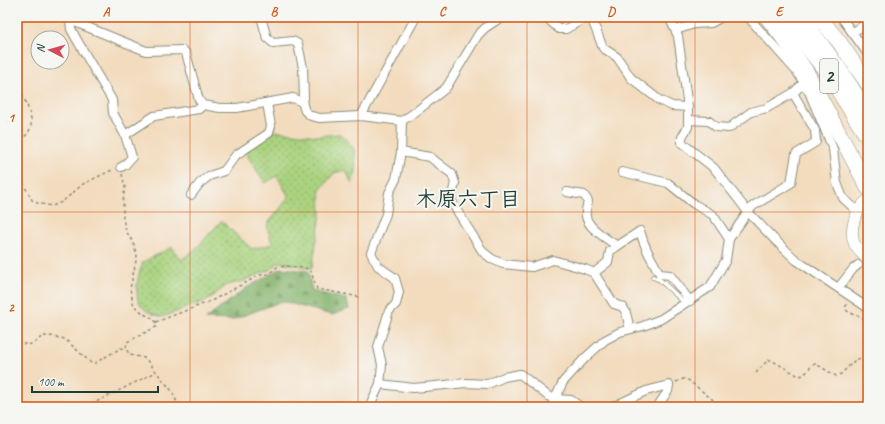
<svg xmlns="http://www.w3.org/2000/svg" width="885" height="424" viewBox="0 0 885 424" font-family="Caveat,'Klee One',sans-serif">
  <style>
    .grass { fill: url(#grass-dots); stroke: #64885a }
    .forest { fill: url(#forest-firs); stroke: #537951 }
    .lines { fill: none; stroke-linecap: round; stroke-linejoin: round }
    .lane-casing { stroke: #898c79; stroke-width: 5.5 }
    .street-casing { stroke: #898c79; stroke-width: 10 }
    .secondary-casing { stroke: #898c79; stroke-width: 12 }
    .highway-casing { stroke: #898c79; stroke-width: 16 }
    .path { stroke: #898c79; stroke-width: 1.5; stroke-dasharray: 3 3; stroke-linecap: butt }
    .lane { stroke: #fff; stroke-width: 4 }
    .street { stroke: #fff; stroke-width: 8 }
    .secondary { stroke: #fff; stroke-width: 11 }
    .highway { stroke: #fff; stroke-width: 15 }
    .grid { fill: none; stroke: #d45610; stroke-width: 1; stroke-opacity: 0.55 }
    .labels { text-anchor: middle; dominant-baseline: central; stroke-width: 4; stroke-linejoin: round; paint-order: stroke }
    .shield { fill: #f6f6f2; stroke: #60746d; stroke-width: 1 }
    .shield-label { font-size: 19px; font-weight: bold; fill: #1f3d34 }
    .neighbourhood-label { font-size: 21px; font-weight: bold; fill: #1f3d34; stroke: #f6f6f2 }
    .neatline { fill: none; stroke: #d45610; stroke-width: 1.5 }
    .grid-label { font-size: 13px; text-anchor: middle; font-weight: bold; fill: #d45610 }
  </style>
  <defs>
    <pattern id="grass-dots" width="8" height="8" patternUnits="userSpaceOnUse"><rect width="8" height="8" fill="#aad37f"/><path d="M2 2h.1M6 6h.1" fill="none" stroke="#8aac69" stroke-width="1.8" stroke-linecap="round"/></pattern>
    <pattern id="forest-firs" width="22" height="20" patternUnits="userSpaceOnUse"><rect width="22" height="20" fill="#87b56e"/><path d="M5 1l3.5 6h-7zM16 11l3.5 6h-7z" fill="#6e945b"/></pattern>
  </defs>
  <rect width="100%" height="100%" fill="#f6f6f2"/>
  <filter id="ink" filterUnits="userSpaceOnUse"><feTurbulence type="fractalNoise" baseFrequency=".025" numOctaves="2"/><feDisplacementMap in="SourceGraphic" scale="8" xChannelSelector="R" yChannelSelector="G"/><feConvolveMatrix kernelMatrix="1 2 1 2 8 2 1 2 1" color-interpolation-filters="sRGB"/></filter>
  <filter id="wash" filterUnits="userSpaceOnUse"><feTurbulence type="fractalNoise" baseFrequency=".012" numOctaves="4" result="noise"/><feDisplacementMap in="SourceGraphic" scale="16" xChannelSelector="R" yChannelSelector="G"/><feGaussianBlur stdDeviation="0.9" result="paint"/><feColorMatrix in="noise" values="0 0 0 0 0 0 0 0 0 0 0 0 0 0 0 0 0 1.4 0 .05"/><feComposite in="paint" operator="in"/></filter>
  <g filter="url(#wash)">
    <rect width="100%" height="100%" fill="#f3dcbe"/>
    <path class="grass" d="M 275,131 L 317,136 L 341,134 L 354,149 L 356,171 L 352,184 L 346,170 L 334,173 L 320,190 L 321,214 L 312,268 L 279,262 L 271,269 L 243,281 L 227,285 L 208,300 L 162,317 C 157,315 151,314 147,311 C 130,299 138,278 143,262 L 172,247 L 181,260 L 196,249 L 221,221 L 252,249 L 272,244 L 267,225 L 289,197 L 277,176 L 265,183 L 245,152 Z"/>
    <path class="forest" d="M 281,268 L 308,271 L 312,291 L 346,299 L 349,309 L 332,315 L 282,301 L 232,320 L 206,319 L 245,289 Z"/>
  </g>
  <g filter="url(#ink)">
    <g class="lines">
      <g class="lane-casing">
        <path id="lane" d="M 653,277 L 660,280 L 686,304"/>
      </g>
      <g class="street-casing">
        <g id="street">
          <path d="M 261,17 L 267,38 L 273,43 L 293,41 L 298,44 L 303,68 L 304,98 L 302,102"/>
          <path d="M 546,17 L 559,29 L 566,29 L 587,17"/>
          <path d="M 591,17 L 603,48 L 617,57 L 631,78 L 659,100 L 672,106 L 688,107"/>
          <path d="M 669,17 L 678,36 L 688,107 L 688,127 L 682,137 L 682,143 L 714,168 L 748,212 L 774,239 L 796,260 L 868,308"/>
          <path d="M 748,17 L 797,72 L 804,83 L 809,92 L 833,149 L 837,183 L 843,198 L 857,211"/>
          <path d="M 841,17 L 868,54"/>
          <path d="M 68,18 L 70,20 L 71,29 L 77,40 L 112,100 L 113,113 L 125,135 L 132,157 L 125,165 L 121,167"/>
          <path d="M 70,20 L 146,51 L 182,50 L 186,53 L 199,100 L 203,105 L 220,108 L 237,108 L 293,98 L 302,102 L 305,111 L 311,116 L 320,118 L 361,116 L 402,121 L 418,110 L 446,88 L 478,35 L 485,28 L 500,18 L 511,17"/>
          <path d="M 676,30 L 694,24 L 711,23 L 722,17"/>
          <path d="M 852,33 L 868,22"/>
          <path d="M 361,116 L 416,17"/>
          <path d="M 688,120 L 709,121 L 716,127 L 729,128 L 751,112 L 767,108 L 793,93"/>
          <path d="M 125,135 L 154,116 L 199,109 L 203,105"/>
          <path d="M 401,152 L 430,157 L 452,174 L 455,183 L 451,199 L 454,206 L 483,252 L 492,259 L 503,264 L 532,267 L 553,260 L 585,269 L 594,273 L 614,304 L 623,307 L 626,313 L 630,329"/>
          <path d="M 622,172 L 668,183 L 694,204 L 713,215 L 729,239"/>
          <path d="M 567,192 L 584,195 L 588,201 C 587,206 585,212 586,216 C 587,228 609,240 617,246"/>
          <path d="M 191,195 L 200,183 L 209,176 L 224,171 L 236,155 L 269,133 L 271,126 L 267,103"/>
          <path d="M 594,273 L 608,262 L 610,251 L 640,231 C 645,249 651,258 660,274 L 670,275 L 690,301"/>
          <path d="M 839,287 L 853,269 L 858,265"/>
          <path d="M 380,384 L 414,388 L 466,383 L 488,384 L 504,377 L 520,374 L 548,396 L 555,399 L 571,400 L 581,407"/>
          <path d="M 369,407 L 380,384 L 382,365 L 378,347 L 389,311 L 396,304 L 399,292 L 395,278 L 378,266 L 371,253 L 386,214 L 389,193 L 396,179 L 401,152 L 402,121"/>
          <path d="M 551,407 L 563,382 L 585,358 L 605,340 L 620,332 L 643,326 L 661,319 L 710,287 L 726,260 L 729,239 L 748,212 L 753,206 L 791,183 L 796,154 L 816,142 L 815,130 L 793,93 L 804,83"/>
          <path d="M 612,407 L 646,391 L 669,385 L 668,391 L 657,407"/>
        </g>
      </g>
      <g class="secondary-casing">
        <path id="secondary" d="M 868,200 C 856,209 849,228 854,243 C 857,250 863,255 868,260"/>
      </g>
      <g class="highway-casing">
        <g id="highway">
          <path d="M 767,17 L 787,43 L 807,73 L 868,188"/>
          <path d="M 784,17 L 828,74 L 868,138"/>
          <path d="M 801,17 L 838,67 L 868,113"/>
          <path d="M 819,17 L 840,43 L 868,84"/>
        </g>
      </g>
      <g class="path">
        <path d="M 17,84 C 22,95 35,117 30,129 C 28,135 22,139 17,142"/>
        <path d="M 17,172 L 32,200 L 37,203 L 52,206 L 62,202 L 83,184 L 114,169"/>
        <path d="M 122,174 L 125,187 L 123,200 L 123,219 L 126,231 L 133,242 L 137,256 L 130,289 L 134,306 C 137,308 141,311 144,314 C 151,318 156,317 156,327 L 127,342 L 126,349 L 130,355 L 145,358 L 172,391 L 179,407"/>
        <path d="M 846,304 L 846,310 C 854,316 859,315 868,321"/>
        <path d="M 156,322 L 211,301 L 260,275 L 269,274 L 277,267 L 288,266 L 310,269 L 317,289 L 360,297"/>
        <path d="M 17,342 C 29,346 33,346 42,336 L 50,336 L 65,339 L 91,363 L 95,363 L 121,348 L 126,349"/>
        <path d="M 756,373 L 768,360 L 771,360 L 799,376 L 804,375 L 813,364 L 816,364 L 836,376 L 841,374 L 855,360 L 868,356"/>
        <path d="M 676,382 L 683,379 L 688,380 L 722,407"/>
        <path d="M 86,407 L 156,372"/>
      </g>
      <use href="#lane" class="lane"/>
      <use href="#street" class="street"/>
      <use href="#secondary" class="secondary"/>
      <use href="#highway" class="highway"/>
    </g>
  </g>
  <path class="grid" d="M 190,17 L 190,407M 358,17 L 358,407M 527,17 L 527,407M 695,17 L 695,407M 17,212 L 868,212"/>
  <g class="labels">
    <rect class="shield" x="820" y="59" width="18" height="34" rx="3"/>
    <g class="shield-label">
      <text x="829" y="76">2</text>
    </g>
    <g class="neighbourhood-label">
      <text x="468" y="199">木原六丁目</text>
    </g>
  </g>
  <rect width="885" height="424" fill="none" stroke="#f6f6f2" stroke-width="44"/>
  <g transform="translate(50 50) rotate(276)"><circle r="19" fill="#f6f6f2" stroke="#a0aca6"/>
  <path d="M0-3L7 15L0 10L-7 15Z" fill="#d1495b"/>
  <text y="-6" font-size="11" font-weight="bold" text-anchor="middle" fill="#1f3d34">N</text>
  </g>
  <path d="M32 386v6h126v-6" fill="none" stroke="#1f3d34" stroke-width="2"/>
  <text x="38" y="386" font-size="12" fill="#1f3d34" stroke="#f6f6f2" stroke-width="3" paint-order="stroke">100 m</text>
  <rect x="22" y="22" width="841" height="380" class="neatline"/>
  <g class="grid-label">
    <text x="106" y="16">A</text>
    <text x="274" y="16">B</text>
    <text x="442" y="16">C</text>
    <text x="611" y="16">D</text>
    <text x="779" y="16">E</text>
    <text x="11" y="122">1</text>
    <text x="11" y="312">2</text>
  </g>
</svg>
